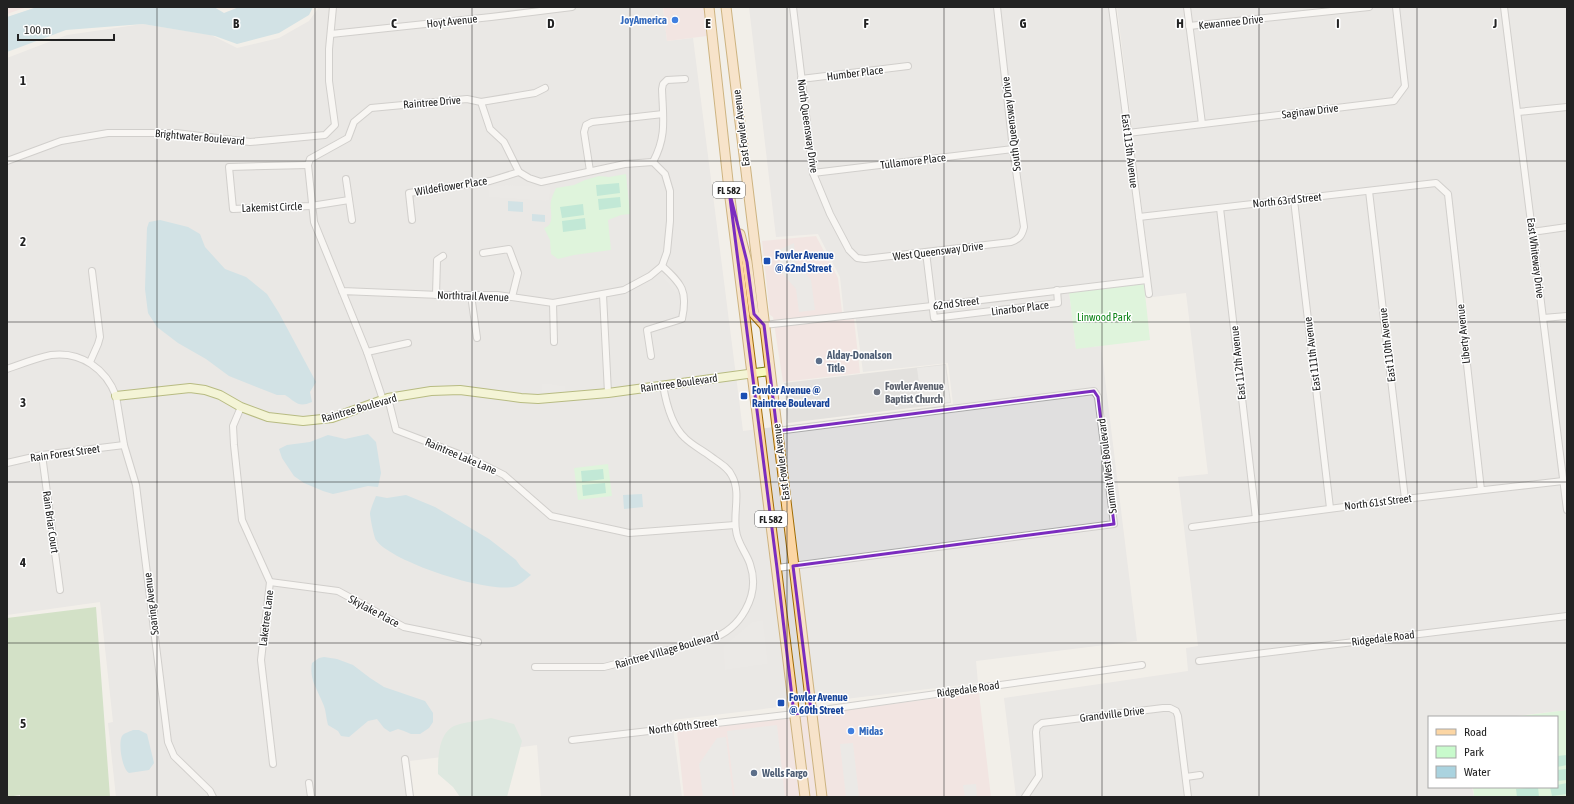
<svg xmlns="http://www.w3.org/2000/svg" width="1574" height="804" viewBox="0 0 1574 804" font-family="'Asap Condensed',sans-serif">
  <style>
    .residential { fill: #e0dfdf }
    .commercial { fill: #f2dad9 }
    .religious { fill: #d0d0d0 }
    .forest { fill: #add19e }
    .wetland { fill: #c6e0d4 }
    .park { fill: #c8facc }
    .pitch { fill: #88e0be }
    .parking { fill: #e2e2e2 }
    .water { fill: #aad3df }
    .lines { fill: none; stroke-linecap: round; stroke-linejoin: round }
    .street-casing { stroke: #a9a9a9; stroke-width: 8 }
    .secondary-casing { stroke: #707d05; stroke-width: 10 }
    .primary-casing { stroke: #a06b00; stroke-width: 11 }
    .street { stroke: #fff; stroke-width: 6 }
    .secondary { stroke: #f7fabf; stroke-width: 8 }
    .primary { stroke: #fcd6a4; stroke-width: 9 }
    .marked { fill: none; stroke: #7b2cbf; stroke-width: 3; stroke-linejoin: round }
    .grid { fill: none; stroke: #222; stroke-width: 1; stroke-opacity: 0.55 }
    .shop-dot { fill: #3f7fe0; stroke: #fff; stroke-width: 1.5 }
    .transit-dot { fill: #1a4fb4; stroke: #fff; stroke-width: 1.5 }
    .service-dot { fill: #5c6f8a; stroke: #fff; stroke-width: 1.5 }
    .worship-dot { fill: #6b7280; stroke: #fff; stroke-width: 1.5 }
    .labels { text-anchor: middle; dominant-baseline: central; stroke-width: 3; stroke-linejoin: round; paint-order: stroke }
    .shield { fill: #fff; stroke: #646464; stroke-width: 1 }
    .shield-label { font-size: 10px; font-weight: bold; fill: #222 }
    .shop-label { font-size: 11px; font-weight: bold; fill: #366cbe; stroke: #fff; text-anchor: end }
    .street-label { font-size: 11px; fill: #222; stroke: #fff }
    .transit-label { font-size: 11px; font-weight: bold; fill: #164399; stroke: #fff; text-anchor: start }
    .park-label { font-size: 11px; fill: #0c8416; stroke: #fff }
    .service-label { font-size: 11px; font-weight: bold; fill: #4e5e75; stroke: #fff; text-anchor: start }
    .worship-label { font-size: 11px; font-weight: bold; fill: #5b616d; stroke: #fff; text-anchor: start }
    .grid-label { font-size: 13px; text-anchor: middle; font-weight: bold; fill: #222; stroke: #fff; stroke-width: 3; stroke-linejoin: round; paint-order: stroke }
  </style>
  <rect width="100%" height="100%" fill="#f2efe9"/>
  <g class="residential">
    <path d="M 319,7 L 663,7 L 667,41 L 693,38 L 743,431 L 953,404 L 948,363 L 863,372 L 855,313 L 844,315 L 840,277 L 818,234 L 776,237 L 749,7 L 1109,7 L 1144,284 L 1069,292 L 1076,348 L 1101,346 L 1137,641 L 976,661 L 978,683 L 672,720 L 682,797 L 541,797 L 537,745 L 410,761 L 414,797 L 116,797 L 108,723 L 113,722 L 100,602 L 7,615 L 7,58 L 67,35 L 143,24 L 211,35 L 237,48 L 279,38 L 309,21 Z"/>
    <path d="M 1117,7 L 1567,7 L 1567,710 L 1506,717 L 1429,717 L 1429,787 L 1472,787 L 1474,797 L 1016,797 L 1004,698 L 1188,671 L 1186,648 L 1198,646 L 1178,477 L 1208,474 L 1186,293 L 1153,297 Z"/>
  </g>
  <g class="commercial">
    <path d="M 7,7 L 27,7 L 7,14 Z"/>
    <path d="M 663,7 L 704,7 L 707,36 L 667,41 Z"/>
    <path d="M 816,236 L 838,278 L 843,320 L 854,319 L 860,373 L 783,382 L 773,317 L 770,315 L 762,241 Z"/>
    <path d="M 979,693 L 991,797 L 684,797 L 677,731 Z"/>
  </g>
  <path class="religious" d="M 946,364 L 951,403 L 788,423 L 784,383 Z"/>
  <path class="forest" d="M 96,607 L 110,797 L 20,797 L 20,795 L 7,797 L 7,618 Z"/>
  <path class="wetland" d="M 491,718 L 514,724 L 522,741 L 507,797 L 460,797 L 453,787 L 438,774 C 438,759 438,734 454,726 C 463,722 480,721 491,718 Z"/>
  <g class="park">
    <path d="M 626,174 L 630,214 L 621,215 L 608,220 L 611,250 L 574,255 L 558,259 L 551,254 L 550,240 L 544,228 C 556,224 549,210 551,201 C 552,197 554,192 556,188 L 574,185 L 585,180 L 599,176 L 609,177 Z"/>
    <path d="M 1144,284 L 1150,340 L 1076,349 L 1069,292 Z"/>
    <path d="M 608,464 L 612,496 L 578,500 L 574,468 Z"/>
    <path d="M 1567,710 L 1567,797 L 1474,797 L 1473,787 L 1557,787 L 1557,717 L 1513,717 Z"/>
  </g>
  <g class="pitch">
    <path d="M 619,183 L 620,193 L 597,196 L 596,185 Z"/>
    <path d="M 620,197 L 621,207 L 599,210 L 598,199 Z"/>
    <path d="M 583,204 L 584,215 L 562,218 L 560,207 Z"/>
    <path d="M 585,218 L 586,229 L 563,232 L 562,221 Z"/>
    <path d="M 603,469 L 604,479 L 582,482 L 581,471 Z"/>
    <path d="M 605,483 L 606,493 L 583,496 L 582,485 Z"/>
    <path d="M 1567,755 L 1567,765 L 1557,767 L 1557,756 Z"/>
    <path d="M 1567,769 L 1567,780 L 1557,781 L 1557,770 Z"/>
    <path d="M 1567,783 L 1567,794 L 1552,796 L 1550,787 L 1557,787 L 1557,785 Z"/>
    <path d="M 1538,787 L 1539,797 L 1517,797 L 1516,789 Z"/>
  </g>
  <g class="parking">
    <path d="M 507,185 L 551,187 L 549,201 L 489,197 L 488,186 Z"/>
    <path d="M 794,243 L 796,262 L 811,280 L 815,310 L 799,312 L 796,289 L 781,272 L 779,250 Z"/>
    <path d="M 666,272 L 681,289 L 676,293 L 663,277 Z"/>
    <path d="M 945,365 L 950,402 L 922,405 L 917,368 Z"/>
    <path d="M 542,383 L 565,386 L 566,392 L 542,392 Z"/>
    <path d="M 763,620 L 768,664 L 725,670 L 723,647 L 752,622 Z"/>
    <path d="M 777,725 L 785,797 L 735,797 L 727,731 Z"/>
    <path d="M 726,737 L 733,797 L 703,797 L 699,764 L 717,738 Z"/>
    <path d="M 853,743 L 859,797 L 846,797 L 840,744 Z"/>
    <path d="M 976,784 L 977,797 L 965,797 L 963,785 Z"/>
  </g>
  <g class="water">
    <path d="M 37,7 L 214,7 L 224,13 L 239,7 L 313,7 L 309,15 L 279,33 L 237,44 L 215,36 L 143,24 L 66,30 L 7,52 L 7,17 Z"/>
    <path d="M 508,201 L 523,202 L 523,212 L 508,211 Z"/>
    <path d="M 532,214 L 545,215 L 545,222 L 532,221 Z"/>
    <path d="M 160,220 L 188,227 L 200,234 L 205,247 L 225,269 L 246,277 L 267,294 L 279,313 L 316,382 L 310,392 L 312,402 C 298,408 296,402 285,395 L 277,395 L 229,376 L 206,359 L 178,343 L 157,327 L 148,313 L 145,289 L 147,228 L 149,222 Z"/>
    <path d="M 368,434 L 376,442 L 381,473 L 378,487 L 368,486 L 333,494 L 323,491 L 304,483 L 294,476 L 282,458 L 279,449 L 287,445 L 310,442 L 328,435 L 345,439 Z"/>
    <path d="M 642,494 L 643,507 L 624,509 L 623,495 Z"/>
    <path d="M 406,495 L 435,507 L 489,539 L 516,560 L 521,567 L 531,575 C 527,578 521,584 516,586 C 492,595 391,562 376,540 C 374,537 370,517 370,513 C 371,508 374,501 376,496 L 387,498 Z"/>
    <path d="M 324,657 L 337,659 L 353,665 L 370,678 L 384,687 L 425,701 L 433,713 L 433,722 L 429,728 L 420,734 L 411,734 L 404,731 L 398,729 L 390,732 L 384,728 L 377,719 L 368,721 L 349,737 L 341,736 L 338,731 L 328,725 C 326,718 326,711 324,706 C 318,690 309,680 312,663 L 319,658 Z"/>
    <path d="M 133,730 L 139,730 L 147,734 L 154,763 L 149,770 L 129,773 C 122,769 118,743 122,736 C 124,733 129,732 133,730 Z"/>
  </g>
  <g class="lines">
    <g class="street-casing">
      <g id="street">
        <path d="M 793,7 L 813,173 L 830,214 L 849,250 L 857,258 L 865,259 L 1011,242 C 1019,239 1022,236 1024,227 L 1013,149 L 997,7"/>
        <path d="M 1112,7 L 1149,294"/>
        <path d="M 1187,7 L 1202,124"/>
        <path d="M 1504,7 L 1567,510"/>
        <path d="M 1189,26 L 1369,7"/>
        <path d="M 331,34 L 491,17 L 572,7"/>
        <path d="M 801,79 L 908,66"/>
        <path d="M 481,102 L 535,93 L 545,88"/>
        <path d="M 1518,112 L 1567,107"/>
        <path d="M 1128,133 L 1394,101 L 1405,86 L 1396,7"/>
        <path d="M 7,161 L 61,141 L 108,133 L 176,133 L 250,142 L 325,135 L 335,125 L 329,81 L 329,49 L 333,7"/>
        <path d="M 653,162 C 667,136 663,118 662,89 L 663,84 L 667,80 L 685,79"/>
        <path d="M 308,165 L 229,167 L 233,209 L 311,206 L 349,200"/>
        <path d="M 590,171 L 584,132 L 586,125 L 592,122 L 663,114"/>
        <path d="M 813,173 L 1013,149"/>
        <path d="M 346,179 L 352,220"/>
        <path d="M 1369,191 L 1405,499"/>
        <path d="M 1294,200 L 1330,508"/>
        <path d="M 1220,208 L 1256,519"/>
        <path d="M 1139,217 L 1436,183 L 1448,194 L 1481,490"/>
        <path d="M 412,220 L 409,193 L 490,181 L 519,172"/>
        <path d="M 1532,232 L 1567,227"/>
        <path d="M 926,252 L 934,318 L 1058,303 L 1057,290"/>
        <path d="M 483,253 L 509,249 L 518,273 L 512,297"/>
        <path d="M 342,291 L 440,295 L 497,295 L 553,303 L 624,290 L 650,276 L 662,266 L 667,252 L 670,221 L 670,191 L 665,174 L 653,162 L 625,164 L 541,182 L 529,178 L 519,172 L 504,142 L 490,129 L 481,102 L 467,99 L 371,108 L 354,122 L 348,138 L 310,159 L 308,165 L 314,222 L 367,352 L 383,400"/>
        <path d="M 436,295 L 437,260 L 443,256"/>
        <path d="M 471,295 L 477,338"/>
        <path d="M 603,295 L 608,393"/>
        <path d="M 553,303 L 554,342"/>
        <path d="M 1543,318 L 1567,316"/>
        <path d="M 764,325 L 932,306 L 1147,280"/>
        <path d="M 367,352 L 408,343"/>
        <path d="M 651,356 L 647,330 L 682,319 C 688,291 682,284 662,266"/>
        <path d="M 90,362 L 98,344 L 100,337 L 92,271"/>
        <path d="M 7,369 C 21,364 36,358 51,355 C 81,351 106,369 116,396 L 124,445 L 136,485 L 168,742 L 174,756 L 210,791 L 213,797"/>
        <path d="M 388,398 L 396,430 L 472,459 L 504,475 L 551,516 L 629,533 L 735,525"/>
        <path d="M 241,407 L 233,426 L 234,445 L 242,520 L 270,582 L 261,660 L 273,764"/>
        <path d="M 777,431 L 1094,391 L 1098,397 L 1114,524 L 777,568"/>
        <path d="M 42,455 L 60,590"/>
        <path d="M 7,463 L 42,455 L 124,445"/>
        <path d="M 1192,527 L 1405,499 L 1563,481"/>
        <path d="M 270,582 L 338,591 L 404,627 L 478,642"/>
        <path d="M 1199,661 L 1567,616"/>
        <path d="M 535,667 L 604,667 L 711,639 C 740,629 761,596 750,564 C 746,552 737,543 736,530 C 733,513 741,492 732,476 C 728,467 718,462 710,456 C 702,450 692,445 685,438 C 672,426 666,403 663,385"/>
        <path d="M 572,740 L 794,714 L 1142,665"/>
        <path d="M 405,759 L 410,797"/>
        <path d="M 1186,777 L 1200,775"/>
        <path d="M 309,783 L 311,797"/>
        <path d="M 1025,797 L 1039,776 L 1036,732 L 1037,727 L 1042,723 L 1163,708 L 1170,708 L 1176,711 L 1178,716 L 1188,797"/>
      </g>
    </g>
    <g class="secondary-casing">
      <path id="secondary" d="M 116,396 L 190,388 L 205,390 L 220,395 L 241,407 L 268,417 L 303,421 L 332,418 L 388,398 L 431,391 L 460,390 L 521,398 L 538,399 L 608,393 L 770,371"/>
    </g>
    <g class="primary-casing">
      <g id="primary">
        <path d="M 709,7 L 729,190 L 805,797"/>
        <path d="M 726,7 L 822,797"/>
        <path d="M 740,234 L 747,262 L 754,314 L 764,325"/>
      </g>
    </g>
    <use href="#street" class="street"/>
    <use href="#secondary" class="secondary"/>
    <use href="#primary" class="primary"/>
  </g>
  <path d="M0 0H1574V804H0ZM 729,190 L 747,262 L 754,314 L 764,325 L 777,431 L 1094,391 L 1098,397 L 1114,524 L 793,566 L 811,711 L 794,714 L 777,568 Z" fill="#f2efe9" fill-opacity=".55" fill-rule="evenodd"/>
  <path class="marked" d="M 729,190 L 747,262 L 754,314 L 764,325 L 777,431 L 1094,391 L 1098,397 L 1114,524 L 793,566 L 811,711 L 794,714 L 777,568 Z"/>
  <path class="grid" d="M 157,7 L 157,797M 315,7 L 315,797M 472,7 L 472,797M 630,7 L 630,797M 787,7 L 787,797M 944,7 L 944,797M 1102,7 L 1102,797M 1259,7 L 1259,797M 1417,7 L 1417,797M 7,161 L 1567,161M 7,322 L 1567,322M 7,482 L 1567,482M 7,643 L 1567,643"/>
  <g class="shop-dot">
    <circle cx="675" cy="20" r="4"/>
    <circle cx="851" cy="731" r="4"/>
  </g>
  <g class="transit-dot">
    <rect x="763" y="257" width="8" height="8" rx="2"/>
    <rect x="740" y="392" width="8" height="8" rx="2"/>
    <rect x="777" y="699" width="8" height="8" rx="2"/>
  </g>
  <g class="service-dot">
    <circle cx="819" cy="361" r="4"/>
    <circle cx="754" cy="773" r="4"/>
  </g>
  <circle class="worship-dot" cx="877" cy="392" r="4"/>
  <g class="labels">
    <g class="shield">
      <rect x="713" y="182" width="32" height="16" rx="3"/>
      <rect x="755" y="511" width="32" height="16" rx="3"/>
    </g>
    <g class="shield-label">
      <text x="729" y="190">FL 582</text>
      <text x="771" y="519">FL 582</text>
    </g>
    <g class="shop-label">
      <text x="667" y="20">JoyAmerica</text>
      <text x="859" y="731" text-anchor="start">Midas</text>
    </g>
    <g class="street-label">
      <text transform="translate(452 21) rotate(-6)">Hoyt Avenue</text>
      <text transform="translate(1231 22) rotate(-6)">Kewannee Drive</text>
      <text transform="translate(855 73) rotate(-7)">Humber Place</text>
      <text transform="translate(432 102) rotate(-5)">Raintree Drive</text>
      <text transform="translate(1310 111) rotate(-7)">Saginaw Drive</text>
      <text transform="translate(1011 124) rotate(-97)">South Queensway Drive</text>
      <text transform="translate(808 126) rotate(82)">North Queensway Drive</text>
      <text transform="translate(741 128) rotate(-97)">East Fowler Avenue</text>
      <text transform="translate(200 137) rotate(5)">Brightwater Boulevard</text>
      <text transform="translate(1130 151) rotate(83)">East 113th Avenue</text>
      <text transform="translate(913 161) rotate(-7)">Tullamore Place</text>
      <text transform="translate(451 186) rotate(-9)">Wildeflower Place</text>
      <text transform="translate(1287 200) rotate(-6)">North 63rd Street</text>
      <text transform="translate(272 207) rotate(-2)">Lakemist Circle</text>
      <text transform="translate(938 251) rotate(-7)">West Queensway Drive</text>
      <text transform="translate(1536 258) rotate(83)">East Whiteway Drive</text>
      <text transform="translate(473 296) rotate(2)">Northtrail Avenue</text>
      <text transform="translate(956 303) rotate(-7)">62nd Street</text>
      <text transform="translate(1020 308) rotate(-7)">Linarbor Place</text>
      <text transform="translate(1463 334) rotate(-96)">Liberty Avenue</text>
      <text transform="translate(1387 345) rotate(-97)">East 110th Avenue</text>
      <text transform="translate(1312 354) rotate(-97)">East 111th Avenue</text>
      <text transform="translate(1238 363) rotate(-96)">East 112th Avenue</text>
      <text transform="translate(679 383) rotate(-8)">Raintree Boulevard</text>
      <text transform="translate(359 408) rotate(-16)">Raintree Boulevard</text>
      <text transform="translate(65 453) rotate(-8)">Rain Forest Street</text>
      <text transform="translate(461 456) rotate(23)">Raintree Lake Lane</text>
      <text transform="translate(781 462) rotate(-97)">East Fowler Avenue</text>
      <text transform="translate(1107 466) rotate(-97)">Summit West Boulevard</text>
      <text transform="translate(1378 502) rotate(-7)">North 61st Street</text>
      <text transform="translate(51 522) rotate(82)">Rain Briar Court</text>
      <text transform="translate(151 604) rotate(-97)">Soaring Avenue</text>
      <text transform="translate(374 611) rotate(28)">Skylake Place</text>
      <text transform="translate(266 618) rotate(-83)">Laketree Lane</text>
      <text transform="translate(1383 638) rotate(-7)">Ridgedale Road</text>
      <text transform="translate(667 650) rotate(-16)">Raintree Village Boulevard</text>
      <text transform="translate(968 689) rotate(-8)">Ridgedale Road</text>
      <text transform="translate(1112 714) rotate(-7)">Grandville Drive</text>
      <text transform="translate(683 726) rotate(-7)">North 60th Street</text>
    </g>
    <g class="transit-label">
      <text x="775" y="255">Fowler Avenue<tspan x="775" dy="13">@ 62nd Street</tspan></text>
      <text x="752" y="390">Fowler Avenue @<tspan x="752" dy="13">Raintree Boulevard</tspan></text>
      <text x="789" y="697">Fowler Avenue<tspan x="789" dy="13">@ 60th Street</tspan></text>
    </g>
    <g class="park-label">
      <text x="1104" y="317">Linwood Park</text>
    </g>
    <g class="service-label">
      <text x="827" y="355">Alday-Donalson<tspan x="827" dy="13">Title</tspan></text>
      <text x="762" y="773">Wells Fargo</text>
    </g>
    <g class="worship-label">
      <text x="885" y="386">Fowler Avenue<tspan x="885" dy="13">Baptist Church</tspan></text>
    </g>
  </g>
  <g class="grid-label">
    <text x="236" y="28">B</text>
    <text x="394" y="28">C</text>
    <text x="551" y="28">D</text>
    <text x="708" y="28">E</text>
    <text x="866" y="28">F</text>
    <text x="1023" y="28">G</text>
    <text x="1180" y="28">H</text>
    <text x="1338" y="28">I</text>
    <text x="1495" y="28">J</text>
    <text x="23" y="85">1</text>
    <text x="23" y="246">2</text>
    <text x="23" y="407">3</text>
    <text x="23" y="567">4</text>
    <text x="23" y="728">5</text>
  </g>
  <rect width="1574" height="804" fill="none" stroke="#222222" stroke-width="16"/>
  <rect x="1428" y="716" width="130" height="72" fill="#ffffff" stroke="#a7a7a7"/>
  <rect x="1436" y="729" width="20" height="6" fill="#fcd6a4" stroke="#a7a7a7"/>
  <text x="1464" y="736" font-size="12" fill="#222222">Road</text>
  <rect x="1436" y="746" width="20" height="12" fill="#c8facc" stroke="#a7a7a7"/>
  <text x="1464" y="756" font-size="12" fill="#222222">Park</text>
  <rect x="1436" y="766" width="20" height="12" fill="#aad3df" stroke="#a7a7a7"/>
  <text x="1464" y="776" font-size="12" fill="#222222">Water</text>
  <path d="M18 34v6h96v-6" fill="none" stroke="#222222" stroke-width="2"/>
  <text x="24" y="34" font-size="12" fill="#222222" stroke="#ffffff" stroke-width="3" paint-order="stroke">100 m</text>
</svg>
